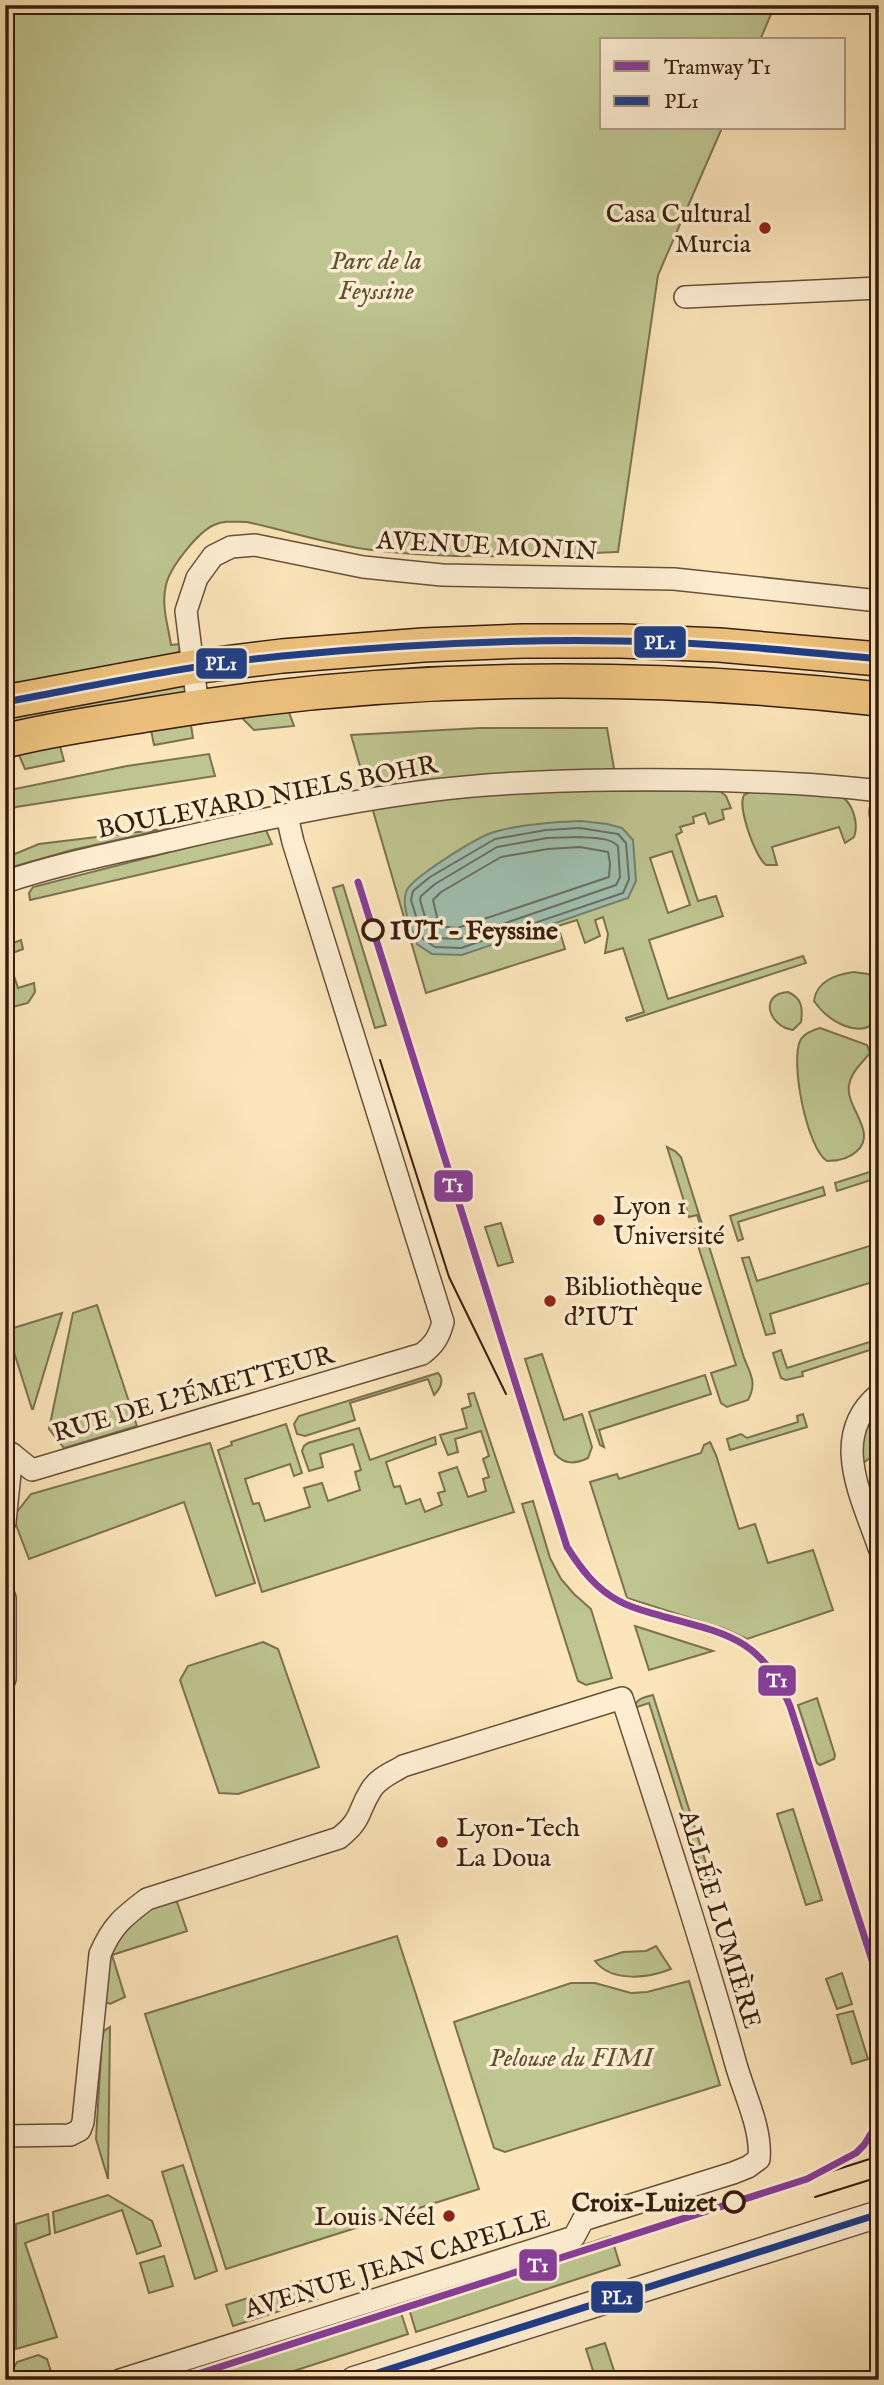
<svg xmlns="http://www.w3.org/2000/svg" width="884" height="2385" font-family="'IM FELL English',serif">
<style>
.green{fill:#bec590;stroke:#7b724f;stroke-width:2;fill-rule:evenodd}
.water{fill:#9fbfaf;stroke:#767f6f;stroke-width:2}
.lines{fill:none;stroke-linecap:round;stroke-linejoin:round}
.shore{stroke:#6c6e5e;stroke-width:2}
.minor-casing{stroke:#695039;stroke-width:24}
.tertiary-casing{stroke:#695039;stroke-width:29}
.primary-casing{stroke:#381e0e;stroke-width:36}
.minor{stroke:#fdeed2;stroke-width:21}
.tertiary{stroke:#fdeed2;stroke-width:26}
.primary{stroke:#eec27d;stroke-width:33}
.tram{stroke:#381e0e;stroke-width:2}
.bus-1-casing{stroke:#fdeed2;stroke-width:12}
.bus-1{stroke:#1e3e89;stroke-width:7}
.tram-1-casing{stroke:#fdeed2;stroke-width:12}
.tram-1{stroke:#873f98;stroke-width:7}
.poi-dot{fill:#8f2418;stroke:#fdeed2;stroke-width:2.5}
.stop-dot{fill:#fdeed2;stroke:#381e0e;stroke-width:3.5}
.labels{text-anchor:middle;stroke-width:7;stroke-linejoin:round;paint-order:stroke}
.poi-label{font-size:26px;fill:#381e0e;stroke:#fdeed2;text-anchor:start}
.park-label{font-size:26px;font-style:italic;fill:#605035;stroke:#fdeed2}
.street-label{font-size:26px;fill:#381e0e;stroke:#fdeed2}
.stop-label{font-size:26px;font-weight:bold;fill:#381e0e;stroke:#fdeed2;text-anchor:start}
.line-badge{stroke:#fdeed2;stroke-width:2.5}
.badge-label{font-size:19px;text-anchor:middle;font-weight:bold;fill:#fff}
</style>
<rect width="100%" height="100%" fill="#fce5ba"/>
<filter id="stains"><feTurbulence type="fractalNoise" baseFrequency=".00286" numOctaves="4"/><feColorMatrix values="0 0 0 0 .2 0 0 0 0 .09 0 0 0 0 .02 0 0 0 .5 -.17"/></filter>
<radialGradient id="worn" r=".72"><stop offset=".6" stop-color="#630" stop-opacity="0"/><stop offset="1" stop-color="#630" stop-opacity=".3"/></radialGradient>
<g class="green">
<path d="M5,5H775L760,40H602V128H722L658,275L618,552C535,556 454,560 372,550C330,545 288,531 247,522C236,522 225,520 214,525C198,532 170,567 166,585C161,605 168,625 171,645L181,644L179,652L174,658L5,691Z"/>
<path d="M187,685L185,696L5,731V712Z"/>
<path d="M287,707L294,726L254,730L241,717L191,725L193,738L154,745L151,730L60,746L64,761L25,769L19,755L5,758V753Z"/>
<path d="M480,728H607L615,774L528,791H720L726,796L731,808L722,810L724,819L709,824L705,813L693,817L694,823L680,827L682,832L676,835L698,901L716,896L723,916L649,940L668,999L803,956L806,963L627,1021L626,1018L644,1012L623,948L605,953L608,934L603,917L595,920L600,936L585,943L577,920L558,926L565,949L426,993L351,735ZM672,851L690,905L668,913L650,858Z"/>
<path d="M209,754L215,776L16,807L5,811V791L127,766Z"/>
<path d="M752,791L840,796C853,802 859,824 854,837L845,843L839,827L772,847L777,865H766C755,857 737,806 744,795Z"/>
<path d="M879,801V832H878C870,825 867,813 871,803Z"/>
<path d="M171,828L72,850L5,869V858L39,844Z"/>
<path d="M266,830L272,844L30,900L29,893L33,887L248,832Z"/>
<path d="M343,885L386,1025L375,1028L333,888Z"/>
<path d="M21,940L23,949L7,955L18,988L34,983L35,992L28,1003L5,1009V946Z"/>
<path d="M854,972L868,974L879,981V1019C860,1041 828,1021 814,1001C816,981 837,974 854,972Z"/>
<path d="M788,992C802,998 803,1008 801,1022L793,1030C769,1027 758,994 788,992Z"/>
<path d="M820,1028L867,1045L870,1053C862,1063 851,1072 849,1085C845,1107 878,1132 857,1151C849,1159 839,1161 827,1161C807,1149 789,1059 801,1039C805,1033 813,1030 820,1028Z"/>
<path d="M667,1147L675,1151L681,1157L744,1358C751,1374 757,1384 748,1400L727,1407L721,1403L711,1373L736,1365L693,1230L701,1227L697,1215L689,1217Z"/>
<path d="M879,1169V1191L874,1179L837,1191L835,1183Z"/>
<path d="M823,1187L825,1195L738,1222L743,1239L738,1241L730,1216Z"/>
<path d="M501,1223L513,1262L498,1266L485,1227Z"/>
<path d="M879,1243V1280L770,1314L775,1333L766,1335L742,1258L749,1257L757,1281Z"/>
<path d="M97,1305L137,1426L64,1448L49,1429L73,1313Z"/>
<path d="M62,1313L33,1409H32L7,1330Z"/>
<path d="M879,1339V1347L802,1372L803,1376L786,1380L781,1378L773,1353L781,1350L787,1368Z"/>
<path d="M542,1354L564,1420L582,1414L592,1447L588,1458C575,1464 565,1465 555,1454L525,1359Z"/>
<path d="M438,1373C445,1380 440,1389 434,1395L428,1379L350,1403L355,1420L305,1436L297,1434L294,1424L299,1416Z"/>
<path d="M705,1375L711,1394L599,1430L604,1447L600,1445L589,1412Z"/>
<path d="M474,1393L514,1512L262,1592L218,1450L232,1445L231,1442L286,1424L302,1473L294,1476L290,1464L245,1479L253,1504L259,1503L265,1521L310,1507L304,1488L322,1483L328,1501L360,1490L355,1472L361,1470L353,1444L320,1454L323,1467L309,1471L302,1451L304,1446L308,1443L359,1428L370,1460L435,1437L436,1444L386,1462L394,1487L400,1486L406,1504L420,1499L425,1512L442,1505L438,1493L445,1491L439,1473L457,1467L468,1497L486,1491L483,1479L489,1477L483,1459L489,1456L481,1431L455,1439L458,1452L448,1455L440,1435L467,1428L462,1409L471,1406L468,1394Z"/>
<path d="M879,1410V1435L870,1442L878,1452L863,1463C859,1442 865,1426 879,1410Z"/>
<path d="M803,1414L807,1427L730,1450L727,1439L741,1434L747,1438L798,1422L797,1416Z"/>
<path d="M710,1442L716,1455L739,1529L755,1524L768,1563L813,1550L833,1610L747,1639L725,1629L627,1598L590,1482L617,1474L619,1479L701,1453L704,1445Z"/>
<path d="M210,1443L255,1583L216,1596L184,1502L29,1559L13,1517L31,1494Z"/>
<path d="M533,1501L550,1558L561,1579L574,1594L591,1609L612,1678L586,1685L578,1681L522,1504Z"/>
<path d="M635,1626L713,1651L649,1670Z"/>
<path d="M263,1642L278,1649L319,1767L238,1794L219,1793L180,1680L188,1666Z"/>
<path d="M653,1695L711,1879L705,1881L649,1703L634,1708C636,1699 644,1697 653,1695Z"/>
<path d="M817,1698L835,1755L834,1759L820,1765L817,1763L798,1705Z"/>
<path d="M793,1809L822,1900L806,1905L777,1814Z"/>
<path d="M176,1899L187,1931L112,1955L125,1997L110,2004L105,2002L111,1948L141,1912Z"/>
<path d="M397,1936L479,2189L226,2269L145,2014Z"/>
<path d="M656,1946L671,1969C649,1978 612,1983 595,1961L623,1952L646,1951Z"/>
<path d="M842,1973L852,2004L837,2009L826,1979Z"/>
<path d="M689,1981L720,2085L505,2152L494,2148L454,2022L571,1983H595L631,1993L647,1992Z"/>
<path d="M853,2011L868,2059L852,2064L837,2015Z"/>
<path d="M110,2027L108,2179L96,2139L102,2038L104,2031Z"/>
<path d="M183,2165L217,2271L195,2279L162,2172Z"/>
<path d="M108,2195L152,2221L161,2246L137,2254L122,2210L55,2233L53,2212Z"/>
<path d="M48,2214L50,2234L25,2243L57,2337L16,2349V2224Z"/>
<path d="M611,2236L620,2265L416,2332L407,2302Z"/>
<path d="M164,2256L173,2286L149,2293L140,2263Z"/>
<path d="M311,2278L317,2299L233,2326L226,2305Z"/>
<path d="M398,2304L408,2334L266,2380H208L204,2366Z"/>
<path d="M605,2343L617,2380H596L586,2349Z"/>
<path d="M38,2355L47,2359L53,2378L12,2380L11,2373L17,2362Z"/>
<path d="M196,2369L199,2380H162Z"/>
</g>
<path class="water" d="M581,821L607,824L622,828L633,840L636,881L628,898L462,955L432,954L417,944C412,929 401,908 406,892C409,879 479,836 494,832C522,824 552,822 581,821Z"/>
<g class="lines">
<g class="shore">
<path d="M580,828L618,834L626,843L629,879L623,893L461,948L435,947L423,939L411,900L413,891L430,877L495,839L546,830Z"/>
<path d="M580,837C593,838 609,837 618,846L620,877L616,885L459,939L438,938L430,934L420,900L421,896L435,884L497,847L547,838Z"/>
<path d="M580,847L608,852L610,863L609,877L457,928L439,926L433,900L441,892L501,857L548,849Z"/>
</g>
<defs>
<g id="minor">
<path d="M685,297L879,288"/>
<path d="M198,707L186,611L197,578L213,556L231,547L255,545L363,567L442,575L674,579L879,601"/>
<path d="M5,882C64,862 125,851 185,837C267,818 351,800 435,790C519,780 604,779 688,780C752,781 816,783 879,791"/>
<path d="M879,1394C828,1436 862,1497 879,1548"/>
<path d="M5,1453L12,1454L32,1470L422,1354C434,1345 439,1337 443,1322L293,842L287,816"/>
<path d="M5,1522L12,1454"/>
<path d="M5,1598V1679"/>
<path d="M5,2136L70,2135L80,2130L83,2122L100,1954C112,1926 123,1917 147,1899L339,1838C363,1819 357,1812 371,1790C378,1778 392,1773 403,1766L622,1698C661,1818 701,1939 735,2061C743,2092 762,2127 759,2159L748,2167L733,2173L583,2220L574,2237L120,2380"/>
</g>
<path id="tertiary" d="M354,2380L879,2214"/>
<g id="primary">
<path d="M5,702L193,667L282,656L423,645L523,641H621L719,645L879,659"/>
<path d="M5,741C51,729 99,723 146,715C389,674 634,672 879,699"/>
</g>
</defs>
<use href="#minor" class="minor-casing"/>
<use href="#tertiary" class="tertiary-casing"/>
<use href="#primary" class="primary-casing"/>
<use href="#minor" class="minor"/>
<use href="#tertiary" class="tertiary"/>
<use href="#primary" class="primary"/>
<g class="tram">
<path d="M380,1060L449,1277L506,1394"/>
<path d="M807,2179L879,2156"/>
<path d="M815,2197L879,2177"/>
</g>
<defs>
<g id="bus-1">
<path d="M5,702C97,685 189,665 282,656C394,645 507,639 620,641C707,642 793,651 879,659"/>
<path d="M355,2380L879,2214"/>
</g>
</defs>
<use href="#bus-1" class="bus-1-casing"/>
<use href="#bus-1" class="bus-1"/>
<defs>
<g id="tram-1">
<path d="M358,882L567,1547C581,1569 596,1589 619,1601C633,1609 649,1612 665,1617C729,1634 763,1640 790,1706L879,1982"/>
<path d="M179,2380L807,2179L856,2153L864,2145L879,2121"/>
</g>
</defs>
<use href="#tram-1" class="tram-1-casing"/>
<use href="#tram-1" class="tram-1"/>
</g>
<g class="poi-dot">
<circle cx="765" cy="228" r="7"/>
<circle cx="599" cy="1220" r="7"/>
<circle cx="550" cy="1301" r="7"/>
<circle cx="442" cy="1842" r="7"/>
<circle cx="449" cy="2216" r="7"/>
</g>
<g class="stop-dot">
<circle cx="373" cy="930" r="10"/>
<circle cx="734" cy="2202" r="10"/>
</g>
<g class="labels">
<g class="poi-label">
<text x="751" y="222" text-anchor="end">Casa Cultural<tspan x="751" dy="30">Murcia</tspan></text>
<text x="613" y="1214">Lyon 1<tspan x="613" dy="30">Université</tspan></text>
<text x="564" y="1295">Bibliothèque<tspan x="564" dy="30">d'IUT</tspan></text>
<text x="456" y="1836">Lyon-Tech<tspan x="456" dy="30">La Doua</tspan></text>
<text x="435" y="2225" text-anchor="end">Louis Néel</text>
</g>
<g class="park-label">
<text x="376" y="269">Parc de la<tspan x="376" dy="30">Feyssine</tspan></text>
<text x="571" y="2066">Pelouse du FIMI</text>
</g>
<g class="street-label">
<text transform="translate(487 545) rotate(3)" y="9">AVENUE MONIN</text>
<text transform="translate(267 796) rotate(-11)" y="9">BOULEVARD NIELS BOHR</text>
<text transform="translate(193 1393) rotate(-16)" y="9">RUE DE L'ÉMETTEUR</text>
<text transform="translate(721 1919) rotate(73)" y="9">ALLÉE LUMIÈRE</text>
<text transform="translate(397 2263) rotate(-17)" y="9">AVENUE JEAN CAPELLE</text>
</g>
<g class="stop-label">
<text x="390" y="939">IUT - Feyssine</text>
<text x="717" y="2211" text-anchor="end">Croix-Luizet</text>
</g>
</g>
<g class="line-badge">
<rect x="633" y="625" width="54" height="34" rx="7" fill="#1e3e89"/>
<rect x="195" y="647" width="53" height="33" rx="7" fill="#1e3e89"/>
<rect x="433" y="1169" width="41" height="34" rx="7" fill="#873f98"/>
<rect x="757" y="1664" width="40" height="33" rx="7" fill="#873f98"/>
<rect x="518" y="2248" width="40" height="34" rx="7" fill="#873f98"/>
<rect x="590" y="2280" width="54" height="34" rx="7" fill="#1e3e89"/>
</g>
<g class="badge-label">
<text x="660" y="649">PL1</text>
<text x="221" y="670">PL1</text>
<text x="453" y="1192">T1</text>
<text x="777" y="1687">T1</text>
<text x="538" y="2272">T1</text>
<text x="617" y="2304">PL1</text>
</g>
<rect width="884" height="2385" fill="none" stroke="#fce5ba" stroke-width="28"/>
<rect x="7" y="7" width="870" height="2371" fill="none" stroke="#381e0e" stroke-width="3.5"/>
<rect x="14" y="14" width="856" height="2357" fill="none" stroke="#381e0e" stroke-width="2"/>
<rect x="600" y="38" width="245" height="91" fill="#fdeed2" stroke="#ae9b84" stroke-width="2"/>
<rect x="614" y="61" width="35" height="10" fill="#873f98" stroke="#ae9b84" stroke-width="2"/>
<text x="664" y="74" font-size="21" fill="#381e0e">Tramway T1</text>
<rect x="614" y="96" width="35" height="10" fill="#1e3e89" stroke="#ae9b84" stroke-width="2"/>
<text x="664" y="108" font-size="21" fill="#381e0e">PL1</text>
<rect width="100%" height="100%" filter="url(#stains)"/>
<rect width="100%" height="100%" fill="url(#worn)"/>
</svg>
